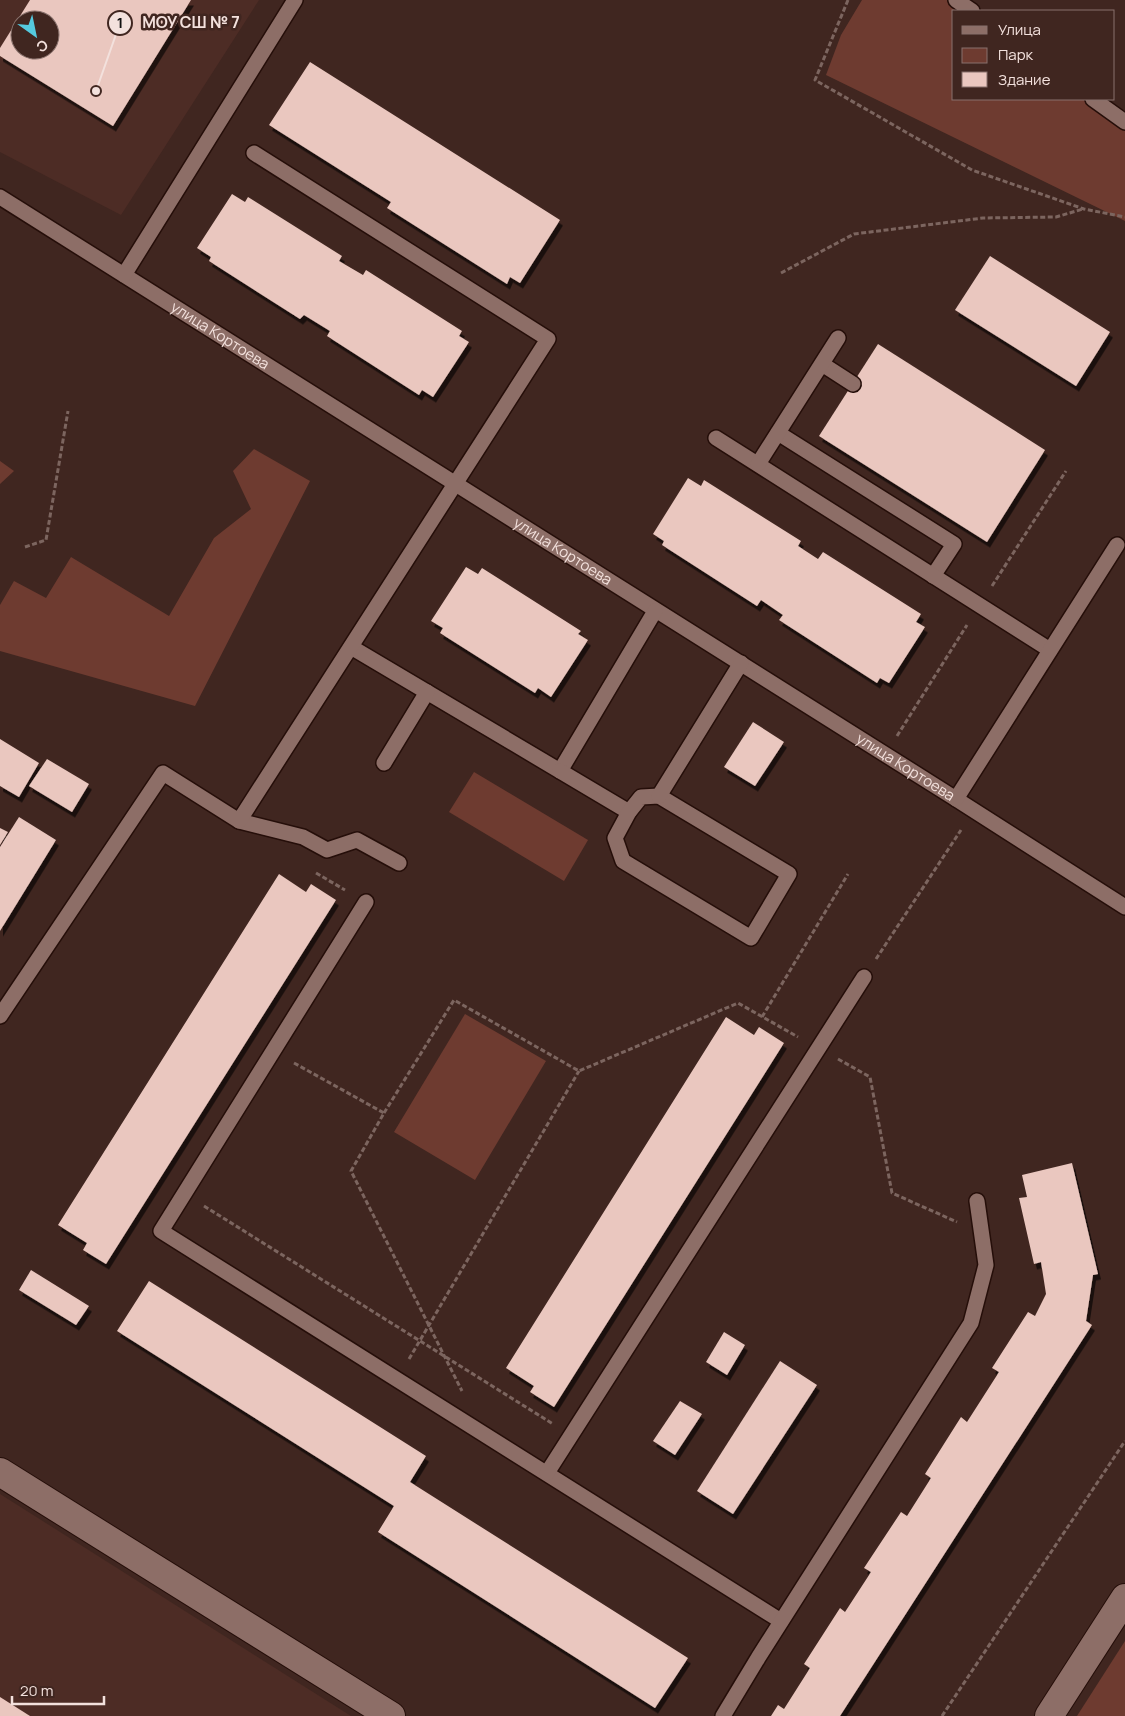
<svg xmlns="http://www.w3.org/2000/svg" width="1125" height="1716" font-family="Manrope,sans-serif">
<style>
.built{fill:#4d2c25;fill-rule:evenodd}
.green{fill:#6e3b30}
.building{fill:#eac7bf;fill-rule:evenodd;filter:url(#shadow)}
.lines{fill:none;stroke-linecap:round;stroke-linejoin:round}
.service-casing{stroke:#250e09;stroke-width:18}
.tertiary-casing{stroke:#250e09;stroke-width:30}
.secondary-casing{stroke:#250e09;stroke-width:30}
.path{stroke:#7c655f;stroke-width:3;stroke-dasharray:5 2.5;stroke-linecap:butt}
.service{stroke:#8d6e67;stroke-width:15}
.tertiary{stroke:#8d6e67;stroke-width:28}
.secondary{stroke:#8d6e67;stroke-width:28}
.labels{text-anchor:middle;stroke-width:5;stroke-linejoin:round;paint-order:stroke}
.street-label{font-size:15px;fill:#f3e1dd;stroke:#402620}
.leader{fill:none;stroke:#f3e1dd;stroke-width:2}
.callout-dot{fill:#f3e1dd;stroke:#402620;stroke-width:2}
.mark-label{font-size:15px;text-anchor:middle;font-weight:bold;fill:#111}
.callout-label{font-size:16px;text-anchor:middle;font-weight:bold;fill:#f3e1dd;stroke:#402620;stroke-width:5;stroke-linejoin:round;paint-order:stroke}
</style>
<defs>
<filter id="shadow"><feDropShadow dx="3" dy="5.5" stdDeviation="0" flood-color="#0009"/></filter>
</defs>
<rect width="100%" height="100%" fill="#402620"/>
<g class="built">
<path d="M0,0H259L121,215L0,152ZM20,20H50V50H20Z"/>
<path d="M0,1494L351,1716H0Z"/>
</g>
<g class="green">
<path d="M862,0H948L963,11H954V99H1085L1125,127V221L826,75L841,35Z"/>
<path d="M254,449L310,481L195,706L0,651V605L14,581L46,598L71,557L169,616L214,538L251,509L233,471Z"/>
<path d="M0,461L14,471L0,484Z"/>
<path d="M474,772L588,840L564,881L449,812Z"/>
<path d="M465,1014L546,1061L475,1180L394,1132Z"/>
<path d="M1125,1641V1716H1077Z"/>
</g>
<g class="building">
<path d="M30,0H191L113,126L0,56V48ZM20,20H50V50H20Z"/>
<path d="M310,62L560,220L520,283L510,277L507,284L387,208L391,202L269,125Z"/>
<path d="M232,194L245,202L248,197L342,256L339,261L363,275L366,270L462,331L459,336L469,342L433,397L422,390L419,395L327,336L330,331L304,315L300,319L209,261L211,257L197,248Z"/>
<path d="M990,256L1110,332L1076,386L955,310Z"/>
<path d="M878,344L1045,450L987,542L819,436Z"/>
<path d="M688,478L701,486L704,480L801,541L798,546L818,559L823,552L921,614L916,622L925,627L889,683L880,678L877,683L779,620L783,615L761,600L757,606L662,545L664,541L653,534Z"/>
<path d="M466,567L478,574L482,568L581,631L578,634L588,640L551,697L538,688L535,693L440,633L443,628L431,621Z"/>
<path d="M753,722L784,742L755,786L724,767Z"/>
<path d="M0,739L39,763L19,797L0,786Z"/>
<path d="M47,759L89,784L72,812L29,786Z"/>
<path d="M19,817L56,840L0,931V847Z"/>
<path d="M0,828L8,832L0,845Z"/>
<path d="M279,874L306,892L311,884L336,900L106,1264L83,1250L87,1243L58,1225Z"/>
<path d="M726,1017L754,1035L759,1027L784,1043L554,1407L530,1392L534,1386L506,1368Z"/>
<path d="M1072,1163L1098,1274L1093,1275L1086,1321L1092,1325L840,1716H771L778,1705L784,1709L810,1668L804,1664L840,1608L845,1612L871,1572L864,1568L901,1512L907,1516L931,1478L925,1474L961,1417L967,1422L999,1372L992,1368L1028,1312L1035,1316L1046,1294L1041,1262L1034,1264L1019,1198L1027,1197L1022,1175Z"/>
<path d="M31,1270L89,1306L76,1325L19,1290Z"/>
<path d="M149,1281L426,1456L410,1482L688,1658L655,1708L378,1532L394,1506L117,1331Z"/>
<path d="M724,1332L745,1345L727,1375L706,1362Z"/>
<path d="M780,1361L817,1385L733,1514L697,1491Z"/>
<path d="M680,1401L702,1414L675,1455L653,1441Z"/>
<path d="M0,1697L30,1716H0Z"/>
</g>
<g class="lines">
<defs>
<g id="service">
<path d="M956,0L972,11"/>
<path d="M1093,99L1125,122"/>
<path id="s1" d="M0,197L956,799L1125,907"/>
<path d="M124,275L295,0"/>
<path d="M822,364L853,384"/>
<path d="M778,433L954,544L933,576"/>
<path d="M716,438L1050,650"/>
<path d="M758,464L838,338"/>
<path d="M351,647L560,771L655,611"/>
<path d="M384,763L427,692"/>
<path d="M560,771L629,812"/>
<path d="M659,796L789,874L751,938L623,861L615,838L629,812L641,797Z"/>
<path d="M659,796L741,663"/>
<path d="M956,799L1117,545"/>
<path d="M239,821L303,837L327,850L357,840L399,863"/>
<path d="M366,902L161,1231L781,1621"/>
<path d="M0,1016L163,773L239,821L548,339L254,153"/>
<path d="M547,1473L864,977"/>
<path d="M723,1716L758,1658L971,1323L986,1265L977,1201"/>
</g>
<path id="tertiary" d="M0,1472L391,1716"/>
<path id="secondary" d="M1049,1716L1125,1598"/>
</defs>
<use href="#service" class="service-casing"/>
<use href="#tertiary" class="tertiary-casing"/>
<use href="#secondary" class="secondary-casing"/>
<g class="path">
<path d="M848,0L815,80L972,170L1084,209L1125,217"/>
<path d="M781,273L854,234L983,218L1056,217L1083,209"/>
<path d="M25,547L46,540L68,411"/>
<path d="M992,586L1066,471"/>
<path d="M897,736L967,625"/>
<path d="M316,873L345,890"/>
<path d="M876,959L961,830"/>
<path d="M762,1017L848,874"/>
<path d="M838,1059L870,1077L892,1193L957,1222"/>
<path d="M294,1063L384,1113L351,1171L462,1391"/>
<path d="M384,1113L454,1000L579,1071L738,1003L798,1037"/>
<path d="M204,1206L553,1424"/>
<path d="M409,1359L579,1071"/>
<path d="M942,1716L1125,1441"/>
</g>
<use href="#service" class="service"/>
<use href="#tertiary" class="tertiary"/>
<use href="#secondary" class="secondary"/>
</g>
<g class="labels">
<g class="street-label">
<text dy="5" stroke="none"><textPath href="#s1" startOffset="260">улица Кортоева</textPath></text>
<text dy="5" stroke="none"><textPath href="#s1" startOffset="665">улица Кортоева</textPath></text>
<text dy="5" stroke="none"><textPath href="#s1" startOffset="1070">улица Кортоева</textPath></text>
</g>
</g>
<path class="leader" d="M96 91L120 23"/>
<g class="callout-dot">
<circle cx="96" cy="91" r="5"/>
<circle cx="120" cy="23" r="12"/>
</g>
<g class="mark-label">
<text x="120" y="28">1</text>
</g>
<g class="callout-label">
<text x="191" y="28">МОУ СШ № 7</text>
</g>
<rect x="952" y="10" width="162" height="90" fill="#402620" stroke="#88716c"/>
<rect x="962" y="26" width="25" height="8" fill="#8d6e67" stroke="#88716c"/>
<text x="998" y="35" font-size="15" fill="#f3e1dd">Улица</text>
<rect x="962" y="48" width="25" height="15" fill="#6e3b30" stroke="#88716c"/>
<text x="998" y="60" font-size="15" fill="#f3e1dd">Парк</text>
<rect x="962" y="72" width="25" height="15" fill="#eac7bf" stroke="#88716c"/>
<text x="998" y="85" font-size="15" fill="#f3e1dd">Здание</text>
<g transform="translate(35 35) rotate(147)"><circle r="24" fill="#402620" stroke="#88716c"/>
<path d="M0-4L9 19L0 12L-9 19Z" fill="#55cadf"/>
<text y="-8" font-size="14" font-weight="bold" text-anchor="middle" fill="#f3e1dd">С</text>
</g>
<path d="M12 1696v8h92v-8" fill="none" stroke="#f3e1dd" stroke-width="2.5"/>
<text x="20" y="1696" font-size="15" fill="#f3e1dd" stroke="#402620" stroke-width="4" paint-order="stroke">20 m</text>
</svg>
